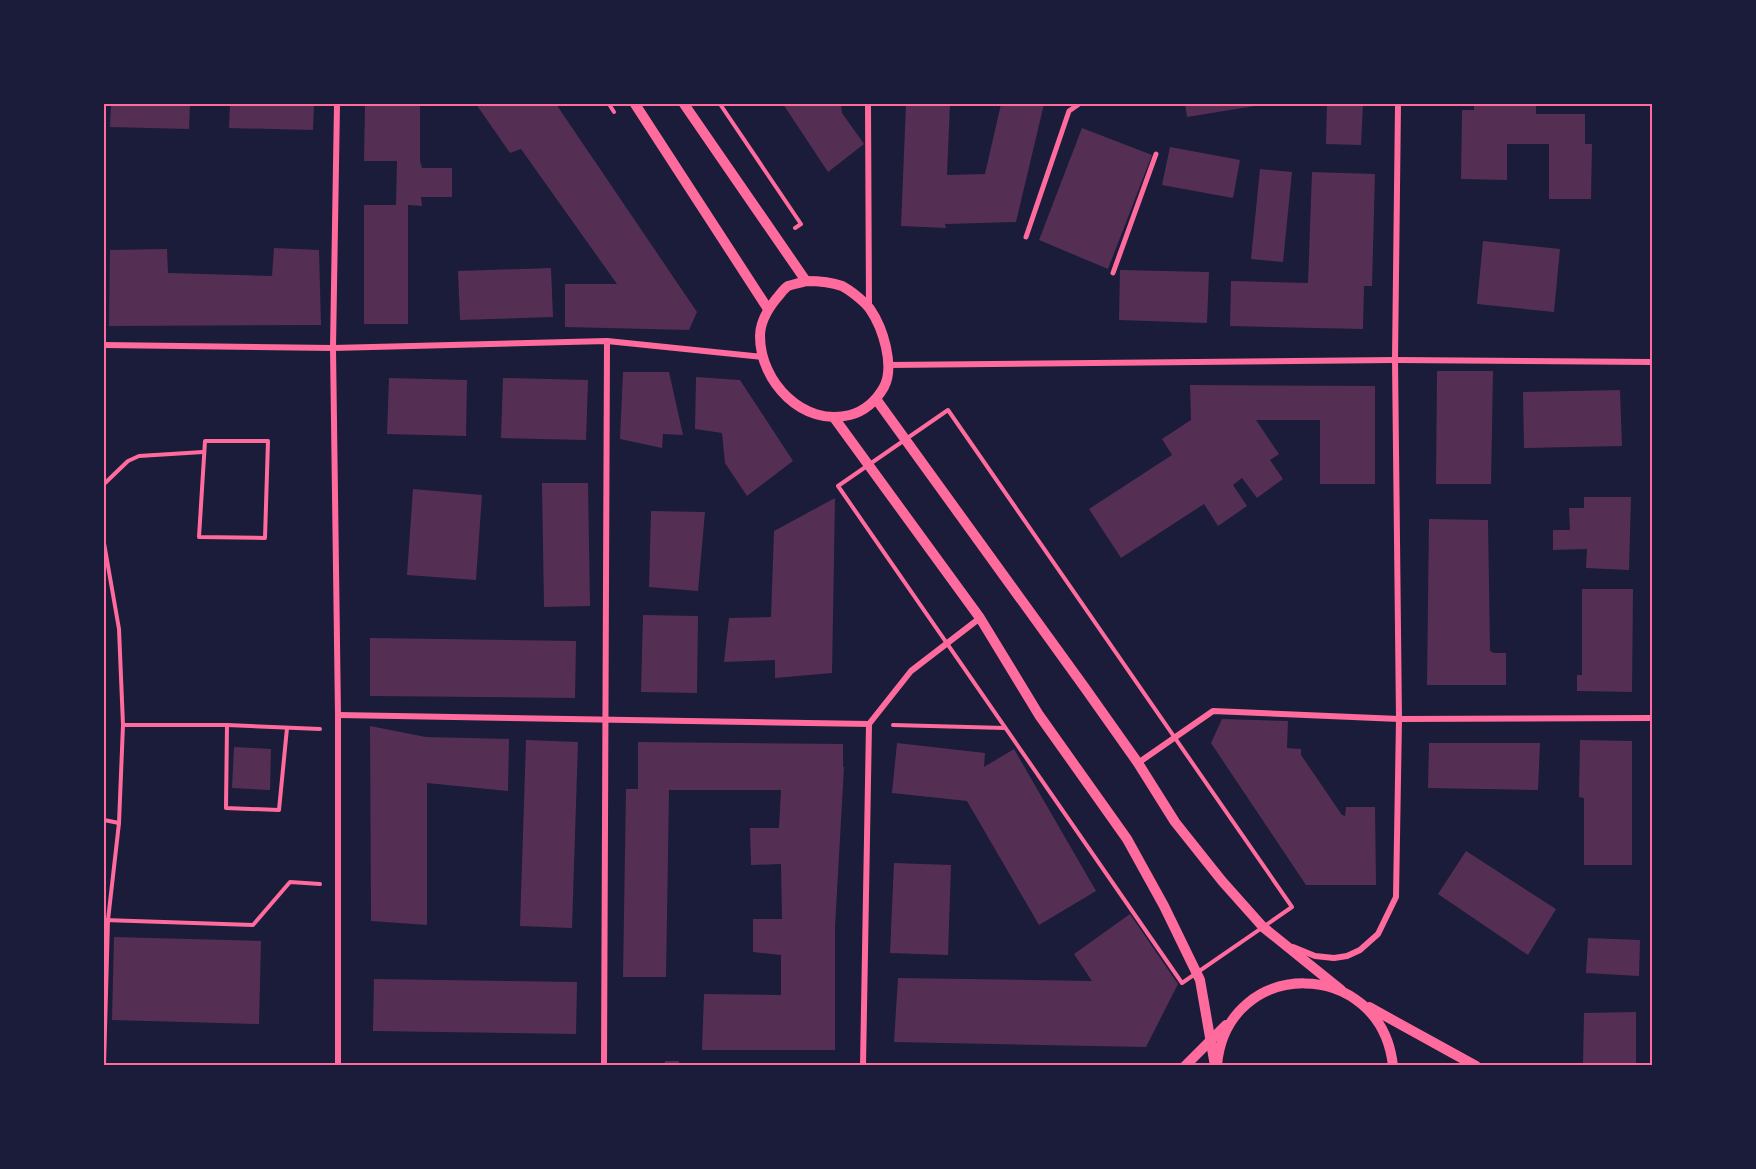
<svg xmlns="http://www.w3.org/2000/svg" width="1756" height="1169" font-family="Figtree,sans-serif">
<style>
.building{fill:#542f53}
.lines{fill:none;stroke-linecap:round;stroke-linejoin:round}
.path{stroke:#ff6b9d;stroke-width:4}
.pedestrian{stroke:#ff6b9d;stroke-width:5}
.minor{stroke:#ff6b9d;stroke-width:6}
.tertiary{stroke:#ff6b9d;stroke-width:10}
.neatline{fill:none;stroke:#ff6b9d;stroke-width:2}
</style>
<rect width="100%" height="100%" fill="#1b1b3a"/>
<g class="building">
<path d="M111,104H190L189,129L110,127Z"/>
<path d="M230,104H314L313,130L229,128Z"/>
<path d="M365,104H420V161L422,168H452V197H421L422,206L408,205V324H364V205H396L397,161H364Z"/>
<path d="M476,104H556L697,312L689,330L565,327V284H617L521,149L510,153Z"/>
<path d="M783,104H841L842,113L864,144L828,172Z"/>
<path d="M906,104H950L947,175L985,174L1001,104H1044L1016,222L945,224L946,228L901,226Z"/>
<path d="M1185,104H1261V105L1187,117Z"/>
<path d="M1327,104H1363L1361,145L1326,144Z"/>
<path d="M1474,104H1536V114H1585V144H1592L1591,199H1549V144H1507V180L1461,179L1462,110H1474Z"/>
<path d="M1082,128L1152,155L1108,269L1039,240Z"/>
<path d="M1170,147L1240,160L1233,198L1162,185Z"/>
<path d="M1260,169L1292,172L1283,262L1251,259Z"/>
<path d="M1312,172L1375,174L1372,286H1364L1363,329L1230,326L1231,281L1308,283Z"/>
<path d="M1483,241L1560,249L1554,312L1477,304Z"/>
<path d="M274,248L319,250L321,325L109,326L110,250L167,249L168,273L272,276Z"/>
<path d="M551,268L553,317L460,320L458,271Z"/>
<path d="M1120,270L1209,272L1207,323L1119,320Z"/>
<path d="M1437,371H1493L1491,484H1436Z"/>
<path d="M623,372H669L683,435L663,434L662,448L620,439Z"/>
<path d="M696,377L740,380L793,461L747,496L725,463L722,433L695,429Z"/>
<path d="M389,378L467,380L466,436L387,434Z"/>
<path d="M503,378L588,380L586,440L501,438Z"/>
<path d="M1190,385L1375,386V484H1320V420H1256L1279,454L1270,460L1283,479L1257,498L1242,478L1233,485L1247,506L1218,526L1204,504L1121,558L1089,509L1172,455L1162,439L1191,420Z"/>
<path d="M1620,390L1622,446L1524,448L1523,392Z"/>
<path d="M542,483H588L590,606L544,607Z"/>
<path d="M413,489L482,495L476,580L407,575Z"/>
<path d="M1584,497H1631L1629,570L1586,568L1587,549L1553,550V530H1570L1569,508H1584Z"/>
<path d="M835,498L832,673L775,678V660L724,662L729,618L771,617L774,531Z"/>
<path d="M651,511L705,512L698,591L649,587Z"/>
<path d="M1429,519L1488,520L1490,651L1494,653H1506V685H1427Z"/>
<path d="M1582,589H1633L1632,692L1577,691V675H1582Z"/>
<path d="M643,615L698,616L697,693L641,692Z"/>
<path d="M370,638L576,641L575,698L370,696Z"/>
<path d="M1222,719L1288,721L1287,748L1301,749V755L1342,815L1345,816L1346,807H1375L1376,885H1306L1211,743Z"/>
<path d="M370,726L426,737L509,739L508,791L427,783V925L371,921Z"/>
<path d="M526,740L578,742L572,928L520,926Z"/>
<path d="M1580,740L1632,741V865H1584V798L1579,797Z"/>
<path d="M638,742L843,744V767H844L835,927V1050H702L704,994L781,995V955L753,952V919H782L781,864L751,865L750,828H779L781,790H669L666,977H623L626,789H638Z"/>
<path d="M897,743L985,753L984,767L1014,749L1096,891L1039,925L967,801L892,793Z"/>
<path d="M1429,743H1540L1538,790L1428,788Z"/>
<path d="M234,747L271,749L270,790L232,788Z"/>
<path d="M1466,851L1556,909L1528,955L1438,894Z"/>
<path d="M894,863L951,865L948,955L890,953Z"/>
<path d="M1130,914L1178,984L1146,1047L894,1042L898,978L1092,981L1074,954Z"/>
<path d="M114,937L261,941L259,1024L112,1020Z"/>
<path d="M1588,938L1640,940L1639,976L1586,973Z"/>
<path d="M374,979L577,982L576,1034L373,1031Z"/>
<path d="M1636,1012V1066H1583L1584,1013Z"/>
<path d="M665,1061H679L678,1066H664Z"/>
</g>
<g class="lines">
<g class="path">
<path d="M609,104L614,112"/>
<path d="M720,104L801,224L795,228"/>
<path d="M948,410L1292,907L1182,983L838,486Z"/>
<path d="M205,441H268L265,538L199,537Z"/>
<path d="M104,484L128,461L139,456L203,452"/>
<path d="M104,543L119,629L123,725L119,823L108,920L104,1066"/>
<path d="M123,725H227L320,729"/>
<path d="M227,725L226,808L279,810L287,728"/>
<path d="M893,725L1005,728"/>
<path d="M104,820L119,823"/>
<path d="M104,920L253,925L290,882L320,884"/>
</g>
<g class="pedestrian">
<path d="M1026,237L1069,111L1079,104"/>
<path d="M1113,273L1156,154"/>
</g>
<g class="minor">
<path d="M337,104L333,348L338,715V1066"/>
<path d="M868,104L869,307"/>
<path d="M104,345L333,348L607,341L763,357"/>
<path d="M889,365L1395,360L1652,362"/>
<path d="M338,715L869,724"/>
<path d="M1138,763L1213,711L1399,719L1652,718"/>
<path d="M1293,947L1315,956L1334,958L1347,956L1360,950L1378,934L1396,897L1399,719L1395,360L1398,104"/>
<path d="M604,1066L607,341"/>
<path d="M863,1066L869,724L911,671L980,618"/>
</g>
<g class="tertiary">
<path d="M635,104L768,309"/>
<path d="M684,104L806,281"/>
<path d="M806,281C817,281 831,282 842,286C850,290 865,302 870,309C883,328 895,366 884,387C876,401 865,411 850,415C803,427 760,382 760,336C760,323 768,309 776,299C780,295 783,289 788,286C794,284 800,283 806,281Z"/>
<path d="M876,399L1085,688L1138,763L1175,822L1222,881L1263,927L1341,990"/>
<path d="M835,419L980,618L1039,715L1127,839L1164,906L1200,980L1215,1066"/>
<path d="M1369,1007L1476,1066"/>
<path d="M1217,1065C1227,956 1381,956 1393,1066"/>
<path d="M1185,1066L1226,1025"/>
</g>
</g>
<rect width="1756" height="1169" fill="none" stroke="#1b1b3a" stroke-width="210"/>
<rect x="105" y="105" width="1546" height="959" class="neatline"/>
</svg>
